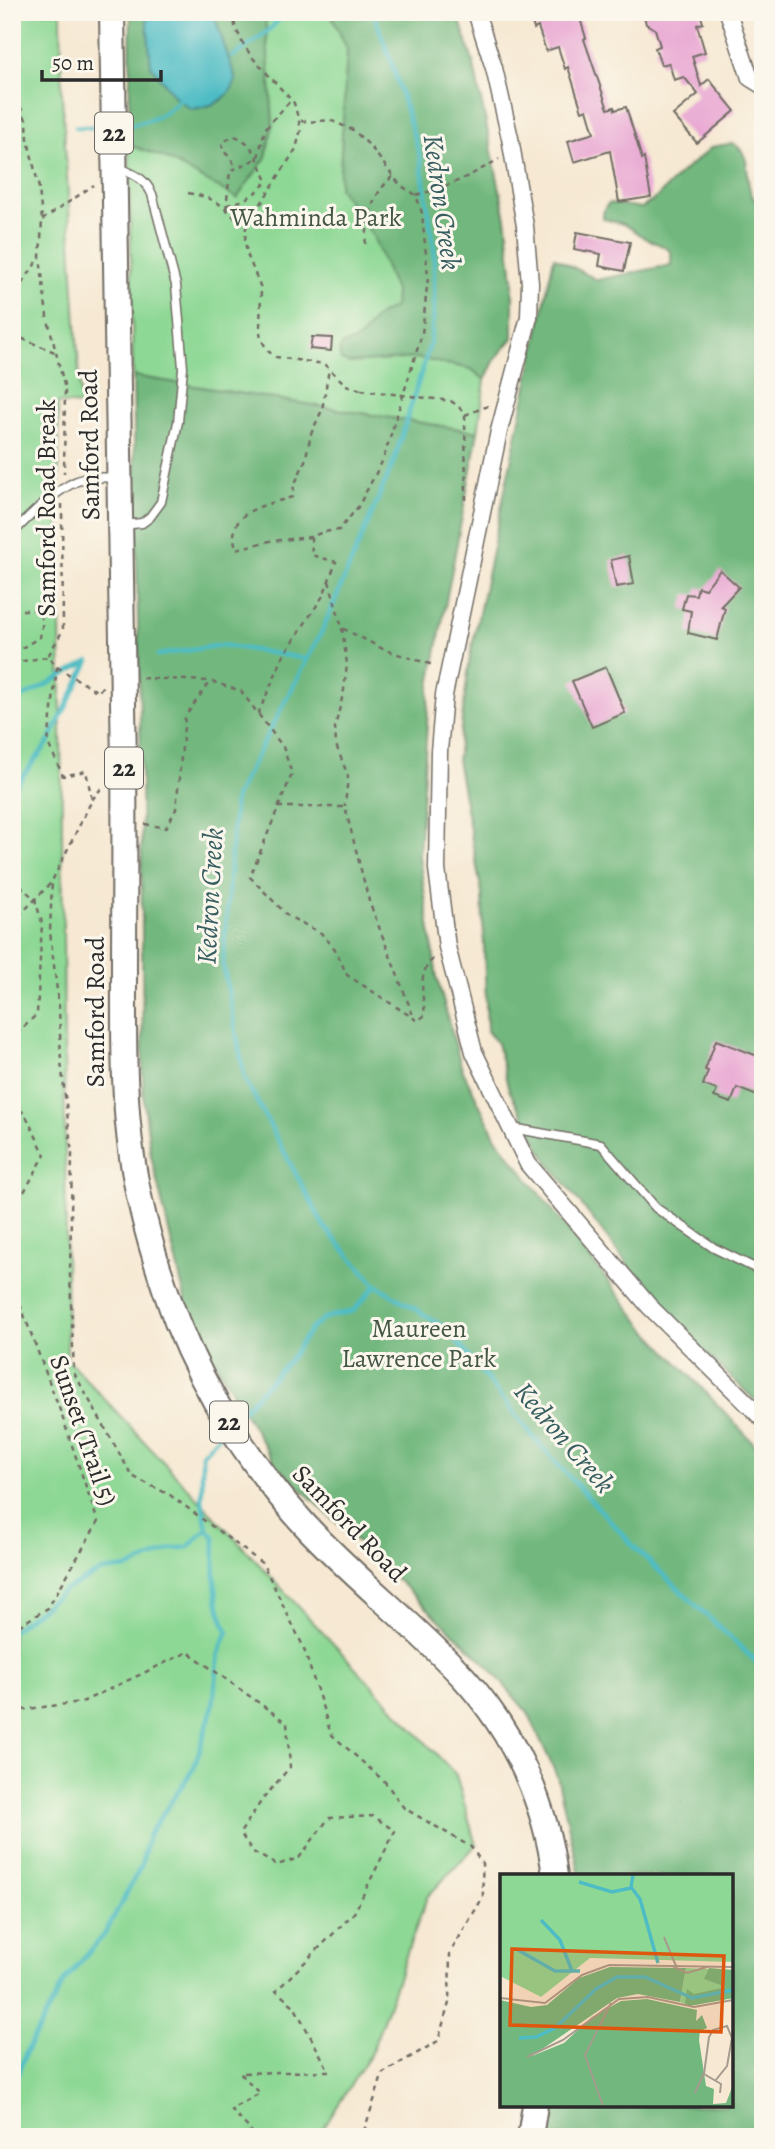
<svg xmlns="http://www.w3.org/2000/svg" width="775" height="2149" font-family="Alegreya,serif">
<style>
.green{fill:#8ed895;stroke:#5c8260;stroke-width:2}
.forest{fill:#72b87e;stroke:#4e7254;stroke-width:2}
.water{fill:#4ebcc4;stroke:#3c7478;stroke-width:2}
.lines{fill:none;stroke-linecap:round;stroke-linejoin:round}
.stream{stroke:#4ebcc4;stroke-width:4.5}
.building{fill:#e8a4d2}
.lane-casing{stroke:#726d65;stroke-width:11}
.street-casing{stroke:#726d65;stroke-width:19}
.primary-casing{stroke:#726d65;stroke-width:28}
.path{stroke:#726d65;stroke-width:2.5;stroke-dasharray:5 5;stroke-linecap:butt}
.lane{stroke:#fff;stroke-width:8}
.street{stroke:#fff;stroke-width:16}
.primary{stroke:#fff;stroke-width:24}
.path-bridge{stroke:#726d65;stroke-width:2.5;stroke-dasharray:5 5;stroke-linecap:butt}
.labels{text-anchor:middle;stroke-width:6;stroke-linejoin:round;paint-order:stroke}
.shield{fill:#fbf7ec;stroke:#696865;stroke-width:2}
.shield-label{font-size:24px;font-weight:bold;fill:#2b2b2b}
.park-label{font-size:26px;fill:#445646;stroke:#fbf7ec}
.street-label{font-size:26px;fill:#2b2b2b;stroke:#fbf7ec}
.water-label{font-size:28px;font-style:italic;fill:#375e61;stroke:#fbf7ec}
.inset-river{fill:none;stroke:#4ebcc4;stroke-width:3.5}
.inset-road{fill:none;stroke:#a59c8f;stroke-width:2}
.view{fill:#df570e;fill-opacity:0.15;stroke:#df570e;stroke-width:3.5}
.inset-edge{fill:none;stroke:#2b2b2b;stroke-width:3.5}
</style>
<rect width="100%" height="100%" fill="#fbf7ec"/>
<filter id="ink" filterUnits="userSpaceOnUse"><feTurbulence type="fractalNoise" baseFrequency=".0143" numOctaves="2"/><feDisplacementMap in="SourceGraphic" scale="14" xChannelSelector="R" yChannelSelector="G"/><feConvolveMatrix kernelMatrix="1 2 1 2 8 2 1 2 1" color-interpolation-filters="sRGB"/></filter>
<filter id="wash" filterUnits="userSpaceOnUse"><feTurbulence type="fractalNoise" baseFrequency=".00686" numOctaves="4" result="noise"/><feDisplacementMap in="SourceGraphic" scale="28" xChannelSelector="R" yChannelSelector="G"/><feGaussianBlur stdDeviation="1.57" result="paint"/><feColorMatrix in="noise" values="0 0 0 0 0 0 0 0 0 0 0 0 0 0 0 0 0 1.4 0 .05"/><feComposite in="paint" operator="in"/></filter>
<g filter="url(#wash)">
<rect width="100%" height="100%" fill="#f6e8d2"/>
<g class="green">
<path d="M12,12H61L62,95L81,405L58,403L67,1359L456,1775L476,1845L427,1897L372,2051L318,2137H12Z"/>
<path d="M131,12H457L473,62L506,219L513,281V338L495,359L485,380L478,432L133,376L129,145Z"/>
</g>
<g class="forest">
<path d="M131,12H265L273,123L266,157L237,198L163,157L129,145Z"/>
<path d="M330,12H457L473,62L506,219L513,281V338L495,359L485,380L471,369L417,358L349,363L341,360L339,351L343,344C367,341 363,329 378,316C383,313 389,310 394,307L395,291L373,236L339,188L347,49Z"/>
<path d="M733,143C755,156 742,181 754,199C755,200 762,207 763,207V1408L669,1318L546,1159L509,1090L497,1043L487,1031L482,894L457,760L470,656L554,257L597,280L671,265V252C662,243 655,244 645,238C636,233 630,226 620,223C613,221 610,222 603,218C603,211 604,208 609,203L642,208L657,197L680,174L712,147Z"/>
<path d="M133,376L478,432L429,691L419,856L437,978L462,1069L496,1138L644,1327L763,1453V2137H546L552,2105H731V1876H580L557,1776L528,1713L486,1664L275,1464L190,1320L151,1156L143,1094L141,770Z"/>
</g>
<path class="water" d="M146,12H215L217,24L236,80C228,102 211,107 191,109L176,98L151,66Z"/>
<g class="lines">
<g class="stream">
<path d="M373,12L392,64L420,156L434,249V311L430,344L394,461L322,631L235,797L223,964L245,1079L325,1228L376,1285L446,1328L540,1445L639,1552L763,1668"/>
<path d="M232,57C247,47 276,28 284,12"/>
<path d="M132,125C151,120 166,115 179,100"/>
<path d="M76,127H104"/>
<path d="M158,655L222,645L307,659"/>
<path d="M12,701C39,692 62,674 88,662"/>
<path d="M12,790L48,743L89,661"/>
<path d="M242,1411L290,1359L310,1330L324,1318L353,1311L376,1285"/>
<path d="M12,1631L65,1590L102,1571L128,1568L172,1549L188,1547L207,1529"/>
<path d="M12,2089L26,2052L65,1980L104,1935L141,1866L149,1834L194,1768L213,1706L219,1653L228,1631C213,1604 214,1569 215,1538L207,1529L202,1500V1454L222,1432"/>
</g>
</g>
<g id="blocks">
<g class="building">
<path d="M529,12H578L586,38L584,39L608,109L614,107L615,110L626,107L642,159L644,158L651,197L619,202L610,151L574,162L568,141L594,133L587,109L582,111L568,67L565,69L558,47L546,51L538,27L534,29Z"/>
<path d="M643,12H700L703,23L697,25L705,52L692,56L701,86L709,79L735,111L697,143L673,115L698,94L684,77L674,80L669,63L661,65L655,48L660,46L655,29L646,24Z"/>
<path d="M577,232L630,242L624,271L599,266L601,254L574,249Z"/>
<path d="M312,337L332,338L331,351L310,349Z"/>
<path d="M629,556L634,584L616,587L611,560Z"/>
<path d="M720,570L739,587L721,606L725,608L717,640L688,633L691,611L682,609L686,594L696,595L698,587L705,589Z"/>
<path d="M606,667L625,713L592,727L572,681Z"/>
<path d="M716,1040L763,1058V1089L760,1097L737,1088L731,1103L714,1097L717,1090L703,1085L708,1071L705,1070Z"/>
</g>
</g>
</g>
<g filter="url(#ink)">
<use href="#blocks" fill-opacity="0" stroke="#726d65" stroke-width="2"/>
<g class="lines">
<defs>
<g id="lane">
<path d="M117,167C134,175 144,177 152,194L176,285L183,368L178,422L161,502L150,517L142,523L123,525"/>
<path d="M12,534C28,517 64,481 88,478C97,477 107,478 116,477"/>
<path d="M512,1128L601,1144L656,1208L714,1248L763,1272"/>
</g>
<g id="street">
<path d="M476,12L494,68L510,138L525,226L530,283L529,317L499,431L444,695L439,751L437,869L447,947L474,1052L528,1164L649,1306L763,1419"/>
<path d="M728,12L750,78L763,86"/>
</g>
<g id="primary">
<path d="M112,12C116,263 120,515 124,766C125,836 124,906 124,977C124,1037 123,1097 132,1157C140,1213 157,1269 177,1322C206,1395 252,1467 305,1525C355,1579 414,1624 464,1678C514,1733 546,1803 555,1876"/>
<path d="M530,2137L535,2105"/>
</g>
</defs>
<use href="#lane" class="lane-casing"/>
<use href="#street" class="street-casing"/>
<use href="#primary" class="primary-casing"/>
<g class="path">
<path d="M234,12L235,26L242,42L252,57L294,103L301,129L296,149L246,227L245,241L247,254L261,288L260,332L261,339L268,351L276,357L324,364L346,385L361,390"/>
<path d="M12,88L27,122L28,140L39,188L42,220L40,257L47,316L65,389L64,473"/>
<path d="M188,193C205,196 217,200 229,212C235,218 238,223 246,227"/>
<path d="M416,195C447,188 472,175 499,159"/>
<path d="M227,205C245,201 255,195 267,181C260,165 253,139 233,136L222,143L223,151L230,157L236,168"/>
<path d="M226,209L230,171L258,158L265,129L290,101"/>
<path d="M42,220L94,185"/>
<path d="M365,244C370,214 369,198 393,176"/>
<path d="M12,300L39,258"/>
<path d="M12,340L23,339L57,353"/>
<path d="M451,401L459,407L465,415L466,504"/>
<path d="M465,415L488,406"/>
<path d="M62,504L63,630L48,656L57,667L48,743L63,776L86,771L92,800L52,881L50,932L59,1007L61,1062L72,1154L70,1276L74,1373L132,1476L170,1495L263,1564L303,1646L331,1734L385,1782L404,1808L471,1847L482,1863L483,1897L450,1953L449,2003L438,2041L383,2073L362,2137"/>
<path d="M311,537L270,541L236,549C225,510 264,506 292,497L294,486L305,461L311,434L322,410L329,369"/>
<path d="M329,581L342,628L385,650L433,665"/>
<path d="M12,610H36L43,621L40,637L12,654"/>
<path d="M342,628L347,664L344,690L335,727L336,745L348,776L345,806"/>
<path d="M12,663L47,657"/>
<path d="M57,667L98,692L103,686"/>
<path d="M142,678L210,681L241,691L283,747L292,774L250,877L288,916L321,933L335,949L347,975L418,1021L425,1015C423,996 417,973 433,959"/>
<path d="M258,714L284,655L323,596L336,562L312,555L311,537L323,532L339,530L358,507L383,460L422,334L428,277L422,213L416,195L400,185L370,146L353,130L330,120L308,122L300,120"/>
<path d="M92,800L103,786"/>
<path d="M278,807H345L369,901L414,1018"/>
<path d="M145,824L166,828L176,809L185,717L210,681"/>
<path d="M12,879L35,899L42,923L37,1014L12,1039"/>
<path d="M12,923L51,883"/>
<path d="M12,1103L25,1114L45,1155L12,1213"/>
<path d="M12,1255L18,1299L61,1413L98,1522L48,1608L12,1630"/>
<path d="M12,1711L82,1702L188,1652L287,1723L290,1767L262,1800L240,1833L253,1852L277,1865L299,1858L329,1818L373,1816L395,1831L354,1913L276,1991L294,2006L329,2071L240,2073L260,2093L231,2109L252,2132L234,2137"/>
</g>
<use href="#lane" class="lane"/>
<use href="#street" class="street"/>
<use href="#primary" class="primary"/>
<path class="path-bridge" d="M361,390L451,401"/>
</g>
</g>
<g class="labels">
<g class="shield">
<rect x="95" y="112.5" width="38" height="41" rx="5"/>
<rect x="105" y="747.5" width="38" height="41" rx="5"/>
<rect x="210" y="1401.5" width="38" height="41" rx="5"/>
</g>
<g class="shield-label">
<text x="114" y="141">22</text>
<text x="124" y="776">22</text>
<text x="229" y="1430">22</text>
</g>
<g class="park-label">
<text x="316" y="226">Wahminda Park</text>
<text x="419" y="1337">Maureen<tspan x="419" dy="30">Lawrence Park</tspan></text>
</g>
<g class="street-label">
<text transform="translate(89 445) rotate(-91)" y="9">Samford Road</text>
<text transform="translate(46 508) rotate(-90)" y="9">Samford Road Break</text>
<text transform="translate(95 1012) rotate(-90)" y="9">Samford Road</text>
<text transform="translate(84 1430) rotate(71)" y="9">Sunset (Trail 5)</text>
<text transform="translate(350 1523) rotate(46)" y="9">Samford Road</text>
</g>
<g class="water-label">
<text transform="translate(443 202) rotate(82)" y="10">Kedron Creek</text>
<text transform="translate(209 896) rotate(-87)" y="10">Kedron Creek</text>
<text transform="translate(565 1437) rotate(49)" y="10">Kedron Creek</text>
</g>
</g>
<g transform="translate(500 1874)">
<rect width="233" height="233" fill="#f6e8d2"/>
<path d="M0,1H233V88L90,84L41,123L0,102ZM186,94L233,96V124L189,132L180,128Z" fill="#8ed895"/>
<path d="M110,93L186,94L180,128L138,120L117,124L32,182L64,169L92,143L121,127L147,125L197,136L196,147L202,141L207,154L200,157L199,166L206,212L214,215L213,230L226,229L233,211V232H0V126L31,133L47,131L79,104ZM209,94L233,96V124L189,132L185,129L187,115L194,120L226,113L204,105Z" fill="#72b87e"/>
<path class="inset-river" d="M133,1L131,13L140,25L158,89M79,8L112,18L131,14M41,46L60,66L72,97M18,76L55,97H80M19,164L36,163L55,154L96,115L117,103H145L192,124L233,116"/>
<path class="inset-road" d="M164,63L176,92M172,92L187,99L207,93M0,124L45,129L82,101L109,91L233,93M27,183L63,166L119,125L148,123L194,133L233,126M215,207L227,192L232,164M195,219L204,199M220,219L221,210L204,200L209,163L213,156L227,152L232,164M103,232L85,181L111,129"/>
<path class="view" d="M12,75L224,82L221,158L10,151Z"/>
<rect width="233" height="233" class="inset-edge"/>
</g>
<rect width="775" height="2149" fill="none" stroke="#fbf7ec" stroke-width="42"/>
<path d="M42 70v10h119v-10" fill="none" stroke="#2b2b2b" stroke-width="3.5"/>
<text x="52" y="70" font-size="21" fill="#2b2b2b" stroke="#fbf7ec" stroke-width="5" paint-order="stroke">50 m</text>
</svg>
